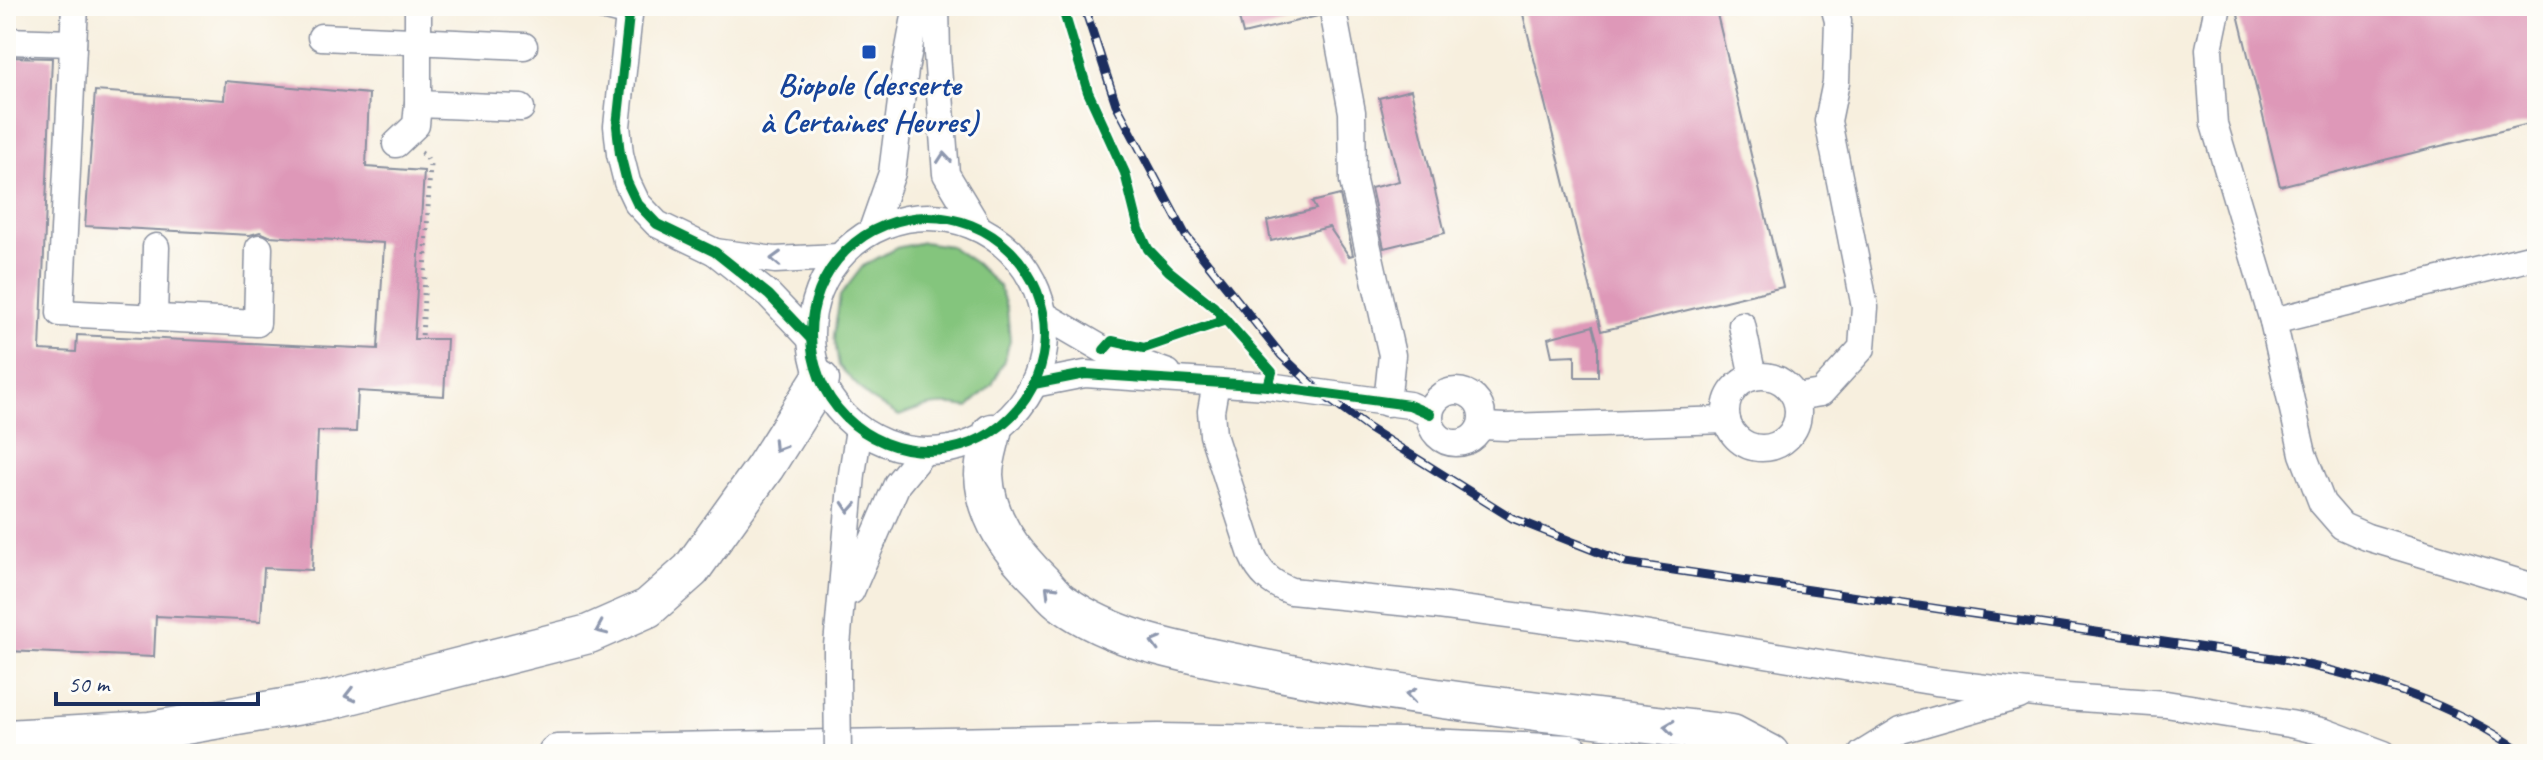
<svg xmlns="http://www.w3.org/2000/svg" width="2543" height="760" font-family="Caveat,sans-serif">
<style>
.green{fill:#84c57d;stroke:#507a6e;stroke-width:2}
.building{fill:#de98b8}
.lines{fill:none;stroke-linecap:round;stroke-linejoin:round}
.minor-casing{stroke:#898f9e;stroke-width:29}
.highway-casing{stroke:#898f9e;stroke-width:41}
.path{stroke:#898f9e;stroke-width:5;stroke-dasharray:2 6;stroke-linecap:butt}
.minor{stroke:#fff;stroke-width:26}
.highway{stroke:#fff;stroke-width:38}
.rail-casing{stroke:#1b2f5e;stroke-width:9}
.rail{stroke:#fdfcf7;stroke-width:6;stroke-dasharray:18;stroke-linecap:butt}
.minor-bridge-casing{stroke:#898f9e;stroke-width:29;stroke-linecap:butt}
.minor-bridge{stroke:#fff;stroke-width:26}
.cycleway-casing{stroke:#fdfcf7;stroke-width:15}
.cycleway{stroke:#00873e;stroke-width:10}
.oneway{stroke:#8d97ae}
.transit-dot{fill:#1a4fb4;stroke:#fdfcf7;stroke-width:3}
.labels{text-anchor:middle;stroke-width:6;stroke-linejoin:round;paint-order:stroke}
.transit-label{font-size:32px;font-weight:bold;fill:#164399;stroke:#fdfcf7}
</style>
<rect width="100%" height="100%" fill="#fdfcf7"/>
<filter id="ink" filterUnits="userSpaceOnUse"><feTurbulence type="fractalNoise" baseFrequency=".0125" numOctaves="2"/><feDisplacementMap in="SourceGraphic" scale="16" xChannelSelector="R" yChannelSelector="G"/><feConvolveMatrix kernelMatrix="1 2 1 2 8 2 1 2 1" color-interpolation-filters="sRGB"/></filter>
<filter id="wash" filterUnits="userSpaceOnUse"><feTurbulence type="fractalNoise" baseFrequency=".006" numOctaves="4" result="noise"/><feDisplacementMap in="SourceGraphic" scale="32" xChannelSelector="R" yChannelSelector="G"/><feGaussianBlur stdDeviation="1.8" result="paint"/><feColorMatrix in="noise" values="0 0 0 0 0 0 0 0 0 0 0 0 0 0 0 0 0 1.4 0 .05"/><feComposite in="paint" operator="in"/></filter>
<g filter="url(#wash)">
<rect width="100%" height="100%" fill="#f7efde"/>
<path class="green" d="M923,242L950,246L975,263L999,286L1007,309L1010,341L1003,363L992,385L968,407C939,402 926,405 899,416L869,398L839,366L834,335L840,296L863,266L896,248Z"/>
<g id="blocks">
<g class="building">
<path d="M1236,6H1316L1318,16L1243,34Z"/>
<path d="M1521,6H1715L1783,287L1601,331Z"/>
<path d="M2236,6H2537V122L2280,186Z"/>
<path d="M6,57L52,58L40,350L76,352L77,335L378,349L384,243L269,236L260,232L250,235L85,226L95,91L224,100L225,81L369,94L366,167L424,171L414,339H447L444,396L358,391L356,432L318,431L312,570L264,568L261,621L156,616L154,657L6,651V528L10,423H6Z"/>
<path d="M1411,90L1445,233L1384,248L1371,188L1399,181L1379,98Z"/>
<path d="M1340,195L1353,255L1349,256L1329,227L1271,241L1267,221L1316,209L1312,202Z"/>
<path d="M1593,326L1598,344V377H1575V355L1552,356L1548,338Z"/>
</g>
</g>
</g>
<g filter="url(#ink)">
<use href="#blocks" fill-opacity="0" stroke="#898f9e" stroke-width="2"/>
<g class="lines">
<defs>
<g id="minor">
<path d="M75,6L60,313L257,323L259,248"/>
<path d="M418,6V104L521,108"/>
<path d="M601,6L629,13"/>
<path d="M630,6L617,126L620,154L627,182L637,203L657,224L715,252L769,295L810,338"/>
<path d="M936,6L937,54L946,174L978,227"/>
<path d="M1332,6L1352,112L1353,181L1392,355L1387,403"/>
<path d="M2218,6L2209,49L2214,124L2273,321L2303,454L2322,503L2342,526L2367,537L2537,588"/>
<path d="M321,37L524,46"/>
<path d="M6,41L73,43"/>
<path d="M396,144L416,125L418,104"/>
<circle cx="928" cy="334" r="117"/>
<path d="M872,230L892,173L905,70L917,6"/>
<path d="M715,252L775,260L838,257"/>
<path d="M1044,315L1104,350L1168,373"/>
<path d="M154,317L156,247"/>
<path d="M2273,321L2537,256"/>
<path d="M1742,325L1753,377"/>
<circle cx="1762" cy="412" r="36"/>
<path d="M1216,383L1211,411L1213,435L1252,555C1260,574 1272,584 1291,591L1439,606L1607,628L1936,682L2052,696L2166,704L2290,724L2325,732L2384,754"/>
<path d="M1034,384L1085,374L1268,386L1409,405L1430,414"/>
<circle cx="1456" cy="417" r="26"/>
<path d="M1796,397L1821,393L1862,348L1865,307L1828,121L1836,82L1838,21L1834,6"/>
<path d="M1482,426L1506,427L1727,420"/>
<path d="M851,591L897,484L923,452"/>
<path d="M837,678V646L852,474L859,429"/>
<path d="M1862,754L1901,730L2019,696"/>
</g>
<g id="highway">
<path d="M992,433C989,446 984,461 984,475C986,519 1012,553 1043,583C1049,590 1056,599 1064,604C1114,640 1182,652 1241,664C1403,699 1568,714 1732,734L1770,754"/>
<path d="M6,739L150,731L330,700L589,634L648,608L691,570L765,467L820,380"/>
<path d="M557,754L1158,743L1403,747L1572,754"/>
</g>
</defs>
<use href="#minor" class="minor-casing"/>
<use href="#highway" class="highway-casing"/>
<path class="path" d="M421,153L426,156L430,164L422,339"/>
<use href="#minor" class="minor"/>
<use href="#highway" class="highway"/>
<defs>
<path id="rail" d="M1084,6L1116,104L1186,236L1281,355L1322,394L1368,428L1512,518L1626,563L2280,659C2367,677 2451,701 2525,754"/>
</defs>
<use href="#rail" class="rail-casing"/>
<use href="#rail" class="rail"/>
<defs>
<path id="minor-bridge" d="M837,678L838,754"/>
</defs>
<use href="#minor-bridge" class="minor-bridge-casing"/>
<use href="#minor-bridge" class="minor-bridge"/>
<defs>
<g id="cycleway">
<path d="M630,6L617,126L620,154L627,182L637,203L657,224L715,252L769,295L810,338"/>
<path d="M1062,6L1088,92L1125,173L1139,229L1148,249L1169,271L1214,307L1272,372L1268,386"/>
<circle cx="928" cy="334" r="117"/>
<path d="M1104,350L1112,341L1144,348L1226,320"/>
<path d="M1034,384L1085,374L1268,386L1409,405L1430,414"/>
</g>
</defs>
<use href="#cycleway" class="cycleway-casing"/>
<use href="#cycleway" class="cycleway"/>
</g>
<defs><path id="oneway-chevron" d="M-2-3.5L2.5 0L-2 3.5" fill="none" stroke-width="1.6" stroke-linecap="round" stroke-linejoin="round" transform="scale(2)"/></defs>
<g class="oneway">
<use href="#oneway-chevron" transform="translate(944 158) rotate(-95)"/>
<use href="#oneway-chevron" transform="translate(776 259) rotate(-178)"/>
<use href="#oneway-chevron" transform="translate(778 446) rotate(122)"/>
<use href="#oneway-chevron" transform="translate(849 507) rotate(94)"/>
<use href="#oneway-chevron" transform="translate(1050 590) rotate(-135)"/>
<use href="#oneway-chevron" transform="translate(601 629) rotate(156)"/>
<use href="#oneway-chevron" transform="translate(1156 643) rotate(-164)"/>
<use href="#oneway-chevron" transform="translate(350 695) rotate(166)"/>
<use href="#oneway-chevron" transform="translate(1411 695) rotate(-172)"/>
<use href="#oneway-chevron" transform="translate(1669 727) rotate(-173)"/>
</g>
</g>
<rect class="transit-dot" x="861" y="44" width="16" height="16" rx="4"/>
<g class="labels">
<g class="transit-label">
<text x="869" y="95">Biopole (desserte<tspan x="869" dy="37">à Certaines Heures)</tspan></text>
</g>
</g>
<rect width="2543" height="760" fill="none" stroke="#fdfcf7" stroke-width="32"/>
<path d="M56 692v12h202v-12" fill="none" stroke="#1b2f5e" stroke-width="4"/>
<text x="68" y="692" font-size="24" fill="#1b2f5e" stroke="#fdfcf7" stroke-width="6" paint-order="stroke">50 m</text>
</svg>
